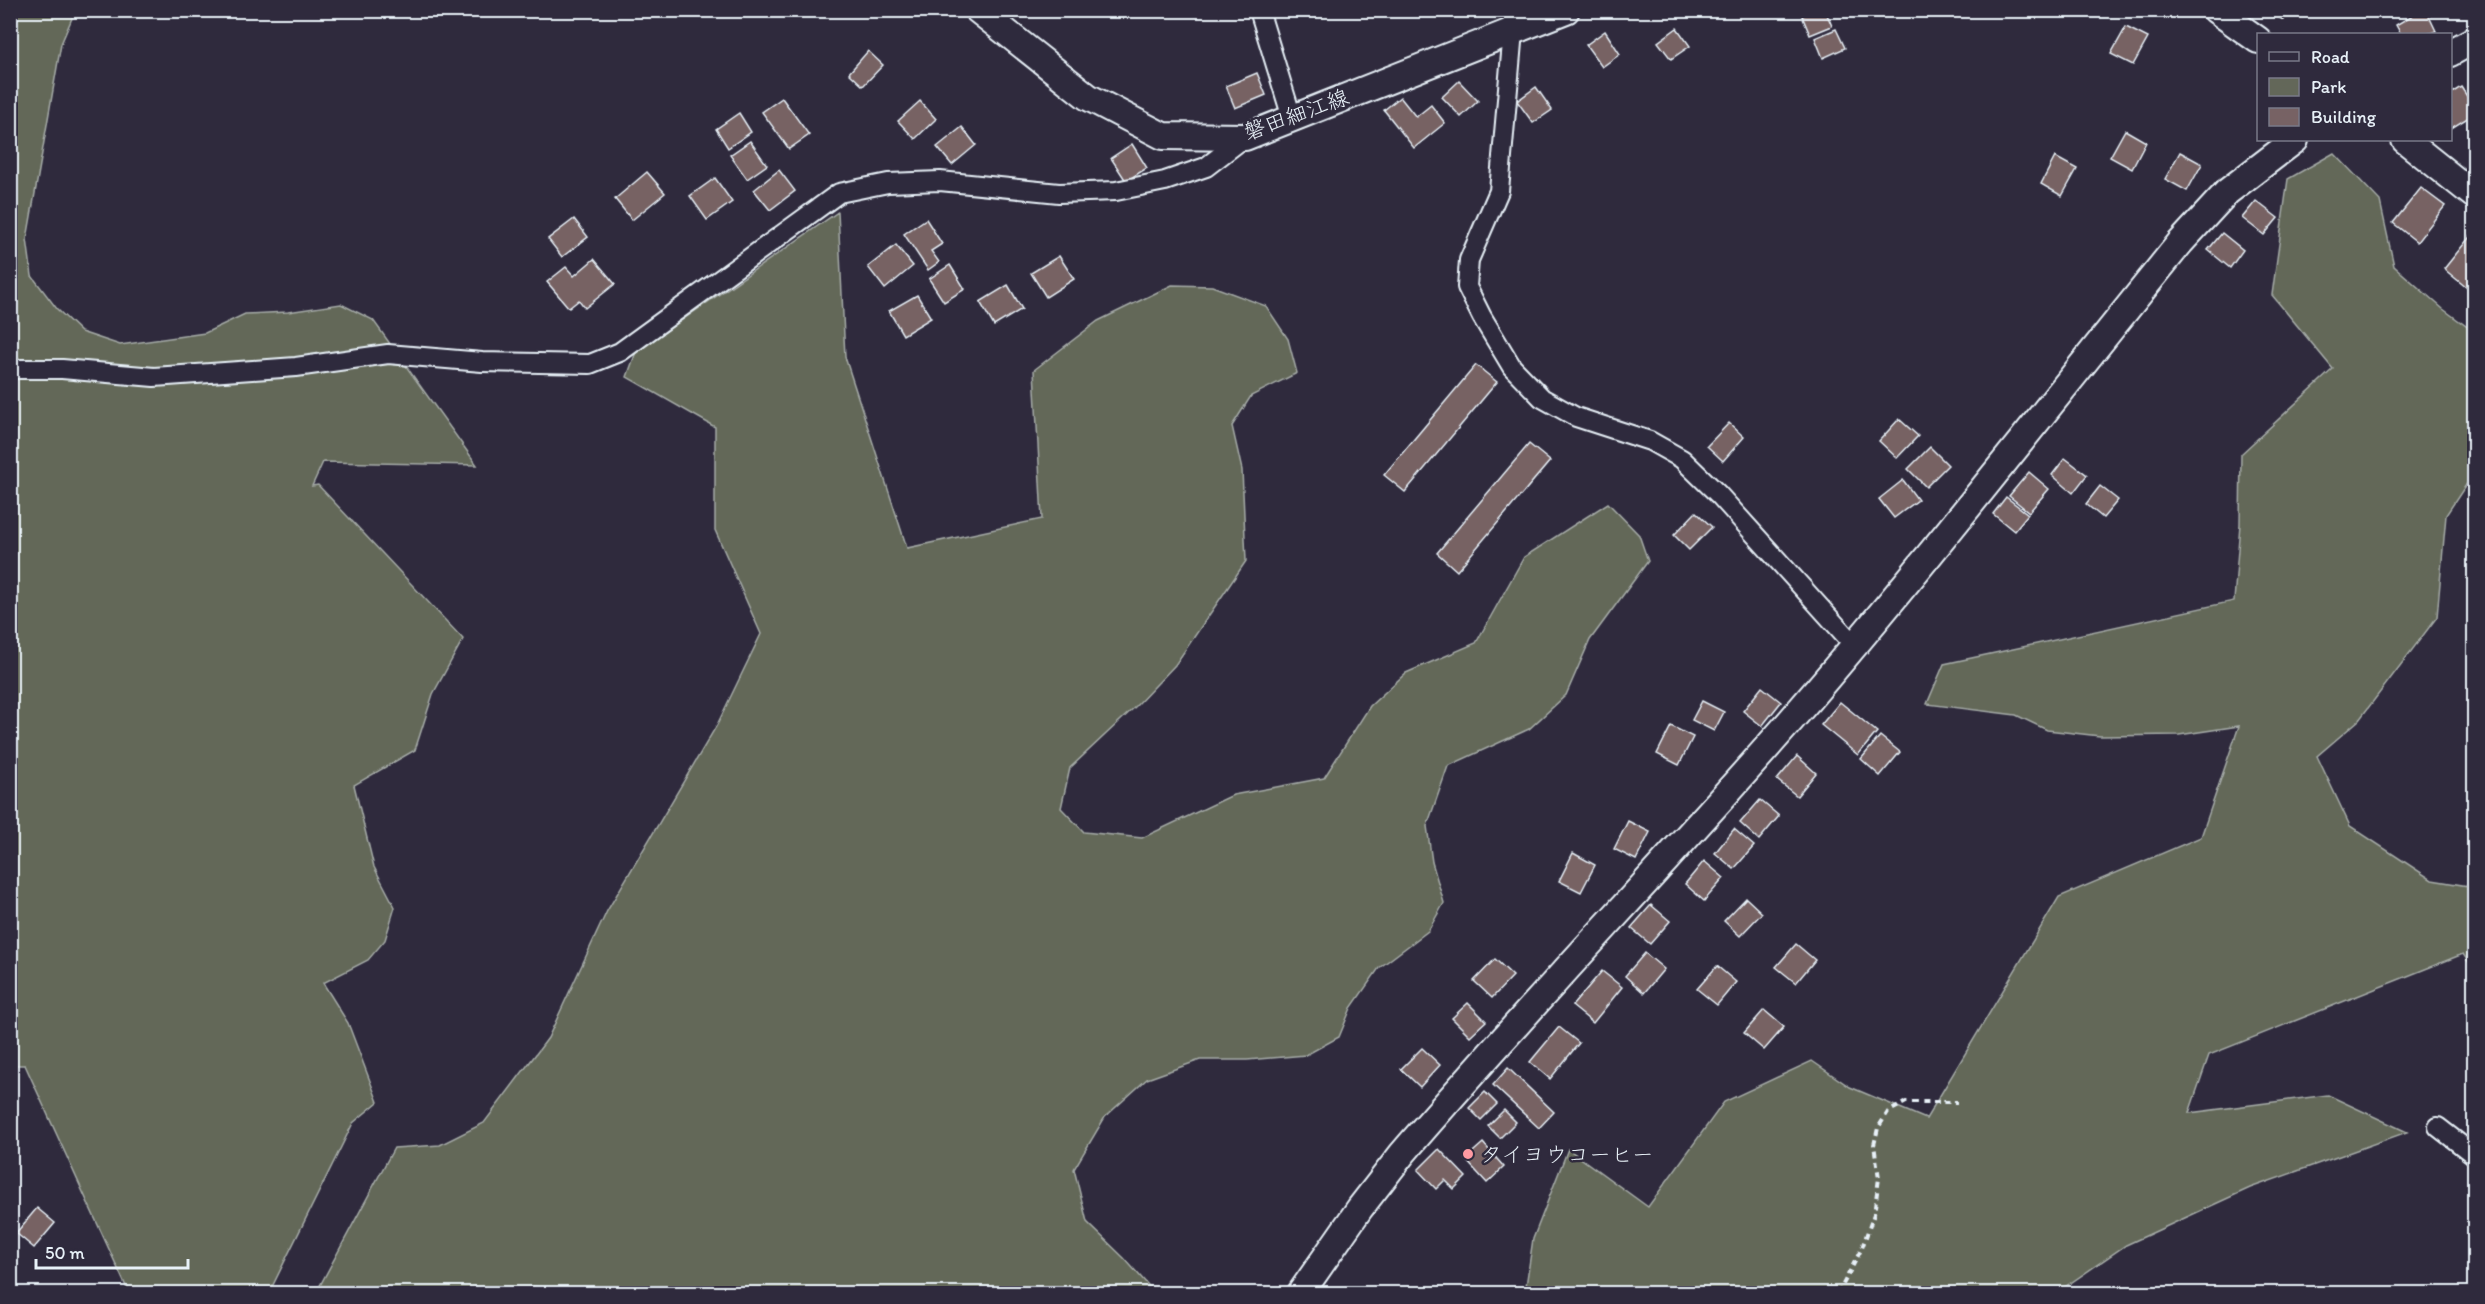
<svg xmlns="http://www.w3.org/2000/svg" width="2485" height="1304" font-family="Itim,'Klee One',sans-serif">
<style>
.green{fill:#636759;stroke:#a6aca8;stroke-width:1.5}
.building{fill:#776264;stroke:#e8f1f8;stroke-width:1.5}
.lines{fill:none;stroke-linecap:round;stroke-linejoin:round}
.street-casing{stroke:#e8f1f8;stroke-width:22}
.secondary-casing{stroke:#e8f1f8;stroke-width:30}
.path{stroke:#e8f1f8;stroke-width:4;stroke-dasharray:6 4.5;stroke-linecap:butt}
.street{stroke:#2f2a3d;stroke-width:18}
.secondary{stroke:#2f2a3d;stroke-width:26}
.poi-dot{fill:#ff9aa2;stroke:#2f2a3d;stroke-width:2}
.labels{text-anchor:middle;stroke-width:5;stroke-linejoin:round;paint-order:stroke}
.street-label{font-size:22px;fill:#e8f1f8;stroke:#2f2a3d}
.poi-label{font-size:22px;fill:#e8f1f8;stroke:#2f2a3d;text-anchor:start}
</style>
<rect width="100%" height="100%" fill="#2f2a3d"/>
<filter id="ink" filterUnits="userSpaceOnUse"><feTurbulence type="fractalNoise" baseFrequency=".0167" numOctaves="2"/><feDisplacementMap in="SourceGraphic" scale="12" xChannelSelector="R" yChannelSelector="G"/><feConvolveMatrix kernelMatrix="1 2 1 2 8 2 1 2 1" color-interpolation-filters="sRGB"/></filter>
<g filter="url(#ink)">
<g class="green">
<path d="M11,11H75L61,44L27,239L32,276L57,309L81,332L120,345L205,333L245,314L288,312L341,304L373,320L477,465L323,462L312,486L318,485L463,639L433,694L415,750L354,785L374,867L395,907L385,940L368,960L323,983L348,1023L378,1102L353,1123L269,1293H129L25,1065H11Z"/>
<path d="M2334,153L2380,201L2394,266L2443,309L2474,332V473L2446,515L2437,617L2359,720L2317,756L2350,826L2432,880L2474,887V970L2463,954L2209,1055L2189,1113L2328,1095L2407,1132L2250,1188L2126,1245L2056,1293H1525L1533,1239L1568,1149L1648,1207L1724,1102L1812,1061L1850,1087L1926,1119L2059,897L2201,837L2239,726L2179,735L2100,736L2047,730L2016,715L1927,704L1944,664L2234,601L2240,524L2241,454L2333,369L2272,295L2288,179Z"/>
<path d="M838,212L845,357L907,548L1042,519L1034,370L1098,321L1172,285L1212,286L1266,306L1288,339L1297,373L1251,396L1232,426L1242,470L1246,561L1175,665L1136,706L1070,768L1061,808L1084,832L1142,838L1233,795L1324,778L1370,706L1406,673L1476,643L1524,557L1608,503L1639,535L1648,561L1590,640L1566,695L1529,729L1448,766L1427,826L1432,862L1444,903L1428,931L1379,968L1351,1008L1339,1037L1306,1055L1247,1060H1200L1147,1079L1105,1117L1074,1169L1087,1222L1124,1258L1155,1293L565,1294L559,1288L531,1286L524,1294L316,1293L394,1148L440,1145L484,1123L548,1038L607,911L717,725L761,634L715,530V427L627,377L636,352Z"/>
</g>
<g class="building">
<path d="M1814,10H1825L1832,26L1810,35L1802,16Z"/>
<path d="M2266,10H2288L2283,20Z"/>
<path d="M2421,10H2426L2436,31L2428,34H2401L2396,25Z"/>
<path d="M2126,27L2148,38L2133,65L2111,54Z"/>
<path d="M1677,28L1690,46L1671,59L1658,42Z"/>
<path d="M1836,29L1845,48L1823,58L1815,38Z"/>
<path d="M1605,31L1620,54L1602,67L1586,45Z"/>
<path d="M868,51L883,65L863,86L849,73Z"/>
<path d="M1257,73L1266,95L1235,108L1226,86Z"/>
<path d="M1459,81L1478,101L1461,117L1442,97Z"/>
<path d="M1536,87L1552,110L1533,123L1517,101Z"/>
<path d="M2461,87L2474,107V114L2450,129V94Z"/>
<path d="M1400,97L1416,117L1431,105L1445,123L1414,148L1384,110Z"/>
<path d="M782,98L809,135L789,149L762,112Z"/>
<path d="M920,101L936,119L915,139L898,121Z"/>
<path d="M739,113L751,132L728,148L716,129Z"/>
<path d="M962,127L976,145L952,165L937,147Z"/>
<path d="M2125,130L2146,142L2132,169L2110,157Z"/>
<path d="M750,141L767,165L747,179L730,155Z"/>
<path d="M1132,144L1147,168L1126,181L1111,158Z"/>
<path d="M2180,152L2202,164L2187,191L2165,179Z"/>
<path d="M2055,157L2077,169L2062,196L2041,184Z"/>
<path d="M779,170L795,191L770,210L754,190Z"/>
<path d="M647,172L665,193L632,220L615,199Z"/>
<path d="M715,178L732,202L707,220L690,196Z"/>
<path d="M2421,188L2445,206L2417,242L2393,223Z"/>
<path d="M2256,201L2278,218L2264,235L2242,218Z"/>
<path d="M574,219L588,237L562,257L548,239Z"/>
<path d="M926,219L942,244L931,251L939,262L928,270L904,234Z"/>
<path d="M2222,233L2243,250L2230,268L2208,250Z"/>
<path d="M2472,234L2474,236V279L2467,288L2444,269Z"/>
<path d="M896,245L913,266L885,289L868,267Z"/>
<path d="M1059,256L1074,279L1046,297L1031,273Z"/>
<path d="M594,259L615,284L585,308L579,300L569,308L547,282L566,267L574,276Z"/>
<path d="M950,265L965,289L944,302L929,279Z"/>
<path d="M1008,285L1022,309L994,326L980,302Z"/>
<path d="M917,295L931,318L903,335L889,311Z"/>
<path d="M1476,365L1497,382L1405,492L1384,475Z"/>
<path d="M1899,419L1918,436L1897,458L1879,441Z"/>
<path d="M1729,423L1744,437L1723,461L1707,446Z"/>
<path d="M1529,444L1550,461L1457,571L1437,553Z"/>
<path d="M1930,447L1948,465L1926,487L1908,469Z"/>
<path d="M2065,458L2087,475L2073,493L2052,475Z"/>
<path d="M2029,472L2049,489L2029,512L2009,496Z"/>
<path d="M1903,480L1918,500L1894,518L1879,499Z"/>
<path d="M2100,486L2118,500L2103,518L2086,504Z"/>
<path d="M2006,497L2028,514L2014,531L1993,514Z"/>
<path d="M1696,512L1712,527L1689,550L1674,535Z"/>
<path d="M1762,687L1781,702L1762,726L1743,711Z"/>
<path d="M1702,701L1724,712L1714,731L1692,720Z"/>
<path d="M1840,702L1877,732L1858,755L1821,725Z"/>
<path d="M1671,726L1693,737L1679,765L1657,754Z"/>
<path d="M1880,736L1900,752L1880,776L1861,759Z"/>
<path d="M1797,756L1816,773L1797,796L1777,780Z"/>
<path d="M1760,800L1779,816L1759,840L1740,823Z"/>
<path d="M1628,821L1650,832L1636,860L1614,849Z"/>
<path d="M1734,829L1754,846L1734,869L1715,853Z"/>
<path d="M1573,853L1595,865L1581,892L1559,881Z"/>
<path d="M1704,861L1724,878L1704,901L1685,884Z"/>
<path d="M1746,898L1762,913L1740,936L1724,921Z"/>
<path d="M1651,905L1670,921L1650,944L1631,928Z"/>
<path d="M1796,944L1815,960L1796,983L1776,967Z"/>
<path d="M1645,953L1664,969L1644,993L1625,976Z"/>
<path d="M1495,959L1513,976L1492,998L1474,981Z"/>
<path d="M1717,966L1736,982L1717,1005L1697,989Z"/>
<path d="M1602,971L1622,987L1593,1023L1572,1006Z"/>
<path d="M1468,1003L1486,1021L1470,1036L1452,1018Z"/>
<path d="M1764,1010L1784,1027L1764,1050L1744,1033Z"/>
<path d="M1559,1027L1579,1043L1550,1079L1530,1062Z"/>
<path d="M1422,1048L1440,1065L1420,1087L1401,1069Z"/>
<path d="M1508,1068L1554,1112L1539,1128L1493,1085Z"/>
<path d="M1485,1092L1497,1104L1481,1120L1469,1108Z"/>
<path d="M1504,1110L1516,1122L1500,1138L1488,1126Z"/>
<path d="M1483,1143L1504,1167L1487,1183L1465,1159Z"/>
<path d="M1439,1149L1466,1177L1454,1189L1445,1180L1436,1189L1418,1170Z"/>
<path d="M37,1208L55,1223L34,1248L16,1233Z"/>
</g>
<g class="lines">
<defs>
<g id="street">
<path d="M1259,10L1292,118"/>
<path d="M1508,10L1520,28"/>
<path d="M1513,31L1499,191L1469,260L1467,287L1482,317L1512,367L1542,398L1576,417L1650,441L1682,459L1719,495L1854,645"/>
<path d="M10,369H62L154,377L296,367L388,354L482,362L590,364L620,352L839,193L888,183L940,181L1059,193L1116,191L1165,181L1206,167L1245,137"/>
<path d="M2438,1127L2474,1155"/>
</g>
<g id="secondary">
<path d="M978,10L1088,97L1163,136L1245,137L1566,10"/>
<path d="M2216,10L2258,40"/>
<path d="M2450,53L2474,40"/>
<path d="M2405,140L2474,195"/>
<path d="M1300,1294L1360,1208L1402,1154C1529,1006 1664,866 1792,719C1926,564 2051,402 2180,243L2227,192L2295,140"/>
</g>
</defs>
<use href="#street" class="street-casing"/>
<use href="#secondary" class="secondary-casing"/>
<path class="path" d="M1838,1294L1862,1248L1874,1214L1879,1178L1874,1145L1878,1128L1888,1112L1906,1102H1957"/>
<use href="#street" class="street"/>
<use href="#secondary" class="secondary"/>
</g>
</g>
<circle class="poi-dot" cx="1468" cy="1154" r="6"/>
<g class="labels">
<g class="street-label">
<text transform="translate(1296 114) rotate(-20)" y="8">磐田細江線</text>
</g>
<g class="poi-label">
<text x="1480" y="1162">タイヨウコーヒー</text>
</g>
</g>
<rect width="2485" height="1304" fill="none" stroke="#2f2a3d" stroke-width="36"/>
<rect x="18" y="18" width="2449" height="1268" fill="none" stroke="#e8f1f8" stroke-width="2" filter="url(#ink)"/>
<rect x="2257" y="33" width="195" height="108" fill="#2f2a3d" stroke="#797a88" stroke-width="1.5"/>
<rect x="2269" y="52" width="30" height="9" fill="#2f2a3d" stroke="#797a88" stroke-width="1.5"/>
<text x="2311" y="63" font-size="18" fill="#e8f1f8">Road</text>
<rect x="2269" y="78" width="30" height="18" fill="#636759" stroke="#797a88" stroke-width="1.5"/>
<text x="2311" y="93" font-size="18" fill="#e8f1f8">Park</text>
<rect x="2269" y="108" width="30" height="18" fill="#776264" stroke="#797a88" stroke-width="1.5"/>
<text x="2311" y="123" font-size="18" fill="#e8f1f8">Building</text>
<path d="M36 1259v9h152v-9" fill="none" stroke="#e8f1f8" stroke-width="3"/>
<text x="45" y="1259" font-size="18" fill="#e8f1f8" stroke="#2f2a3d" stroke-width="4.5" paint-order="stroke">50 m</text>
</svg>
